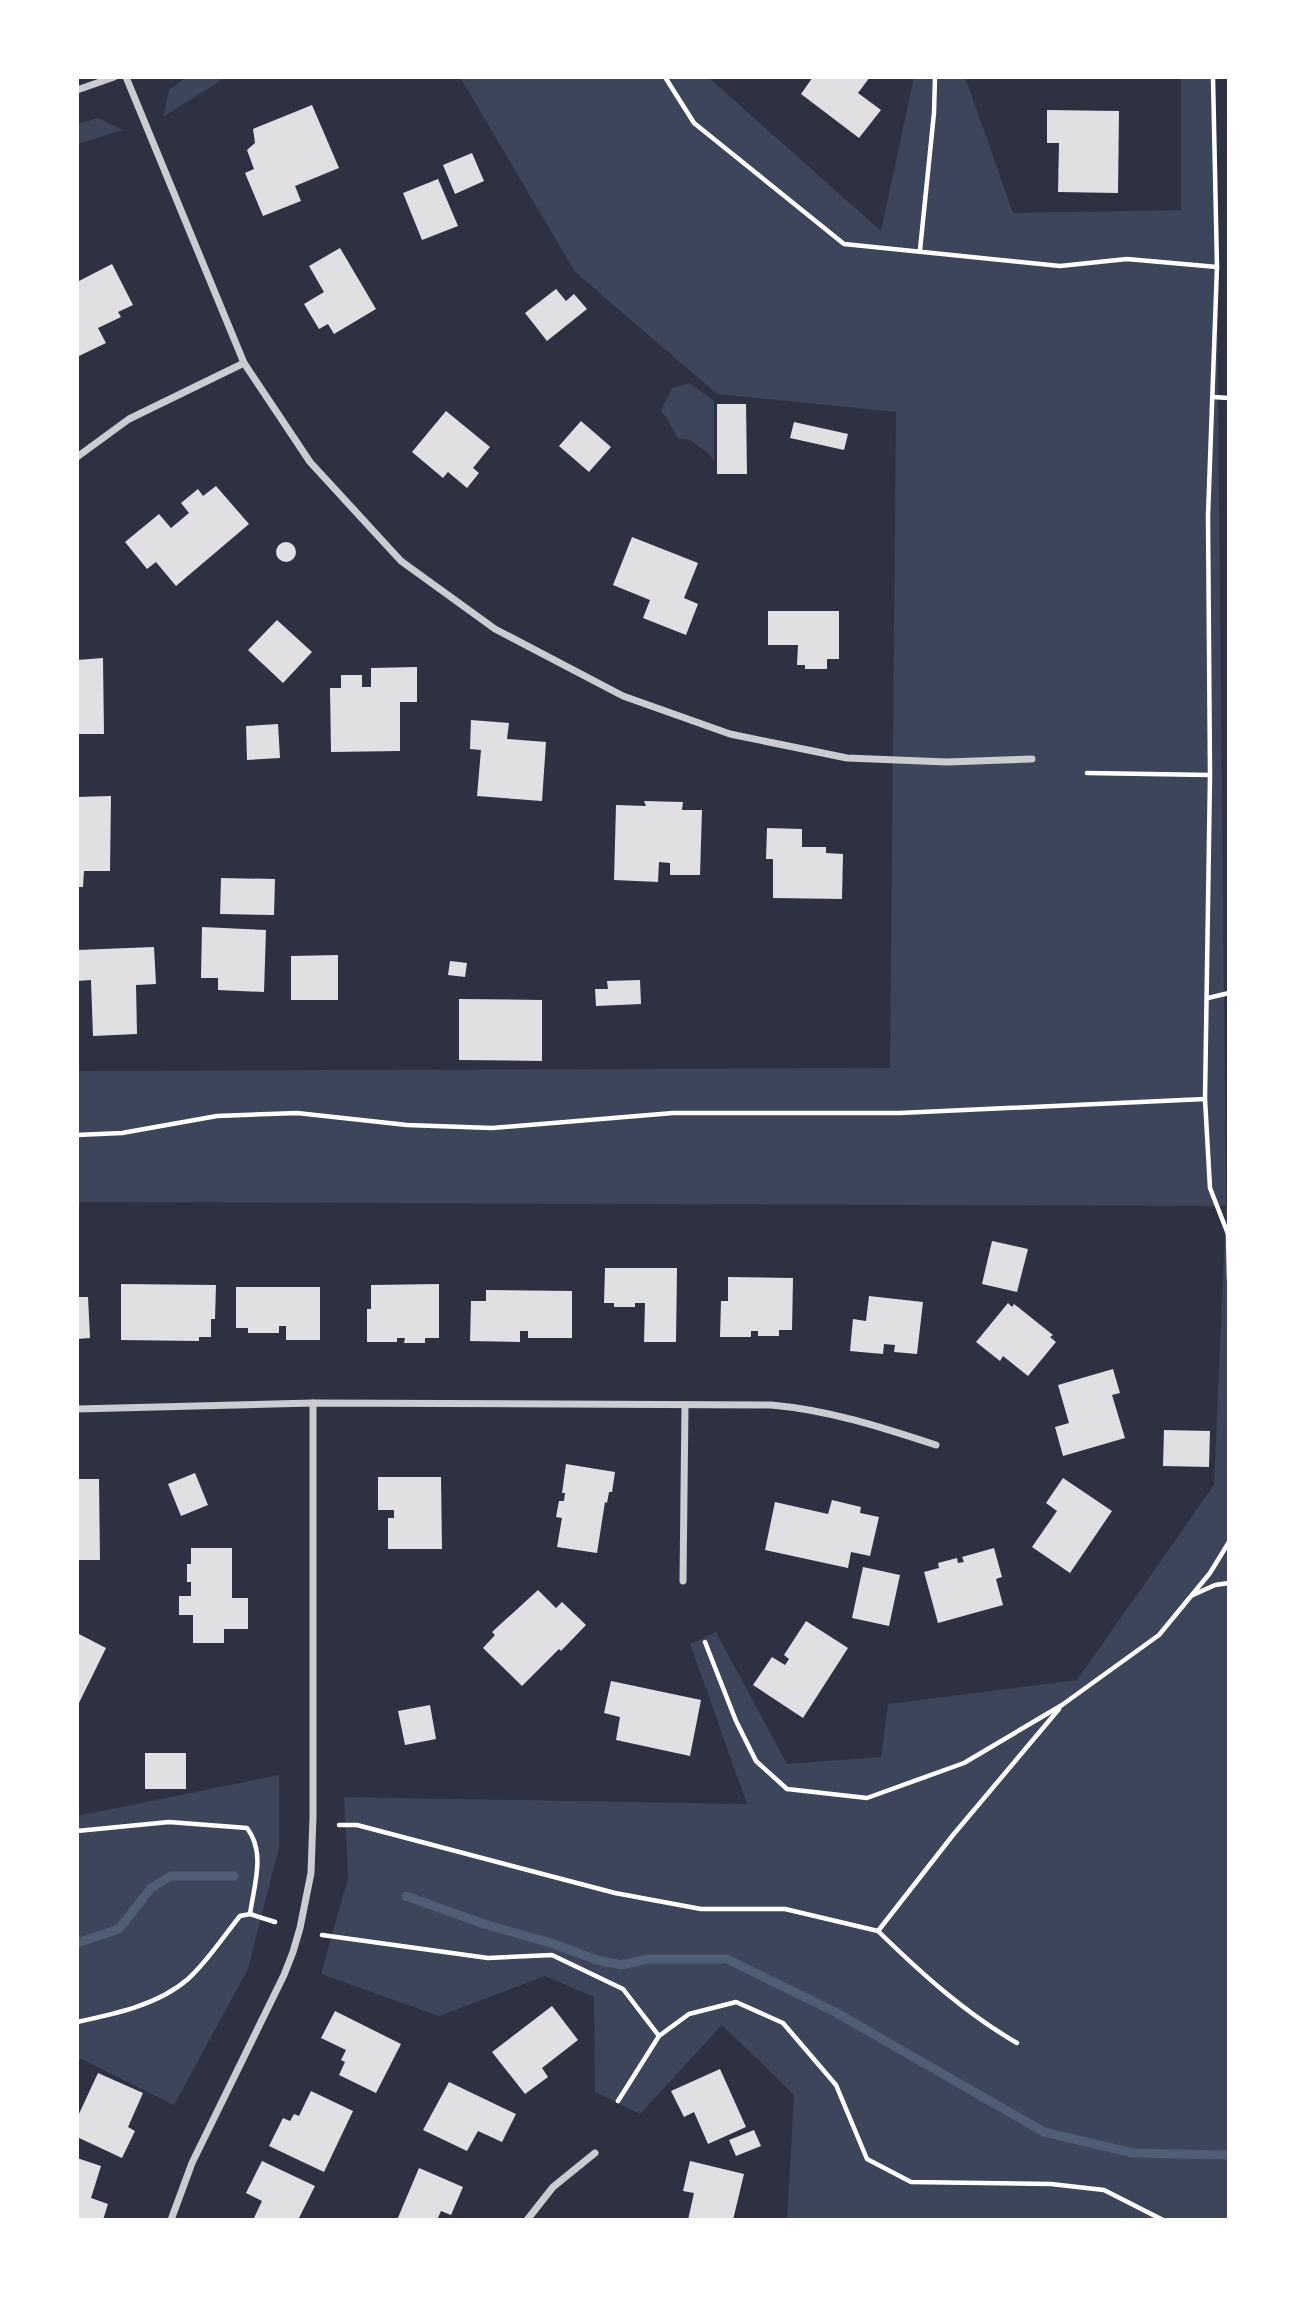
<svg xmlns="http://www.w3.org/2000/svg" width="1306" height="2297" font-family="'IBM Plex Sans',sans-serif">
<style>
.green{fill:#3c4559}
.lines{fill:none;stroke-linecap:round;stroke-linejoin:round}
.stream{stroke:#4f5d75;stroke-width:9}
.building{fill:#e0e0e3}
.path{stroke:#fff;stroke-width:4.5}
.minor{stroke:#caccd0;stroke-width:7}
</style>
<rect width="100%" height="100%" fill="#2d3142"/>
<g class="green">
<path d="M187,77H226L163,117L169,90Z"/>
<path d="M460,77H708L881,231L914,77H965L1013,213L1181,210V77H1215L1226,1206H1229V2220H787L794,2095L722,2025L640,2114L595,2092L594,1997L545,1976L439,2016L321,1974L348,1878L344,1797L747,1804L690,1644L716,1632L787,1764L881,1757L888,1704L1077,1680L1214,1485L1226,1206L77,1202V1071L890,1068L896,412L717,394L575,272Z"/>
<path d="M98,118L123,130L77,144V124Z"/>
<path d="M689,383L714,401V461C709,451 699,448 691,440L679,439C671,430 671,420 661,412C663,402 669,397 672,388Z"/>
<path d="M279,1775V1847L248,1969L174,2105L77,2057V1816Z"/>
</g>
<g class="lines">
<g class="stream">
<path d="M406,1896L484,1924L551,1943L597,1960L621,1965L648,1959H727L835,2012L1044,2132L1133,2153L1229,2155"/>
<path d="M77,1943L119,1929L151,1888L171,1876H234"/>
</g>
</g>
<g class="building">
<path d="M813,77H870L858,93L881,110L859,138L801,94Z"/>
<path d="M312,105L339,168L295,186L301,201L263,216L245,173L254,169L247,150L255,143L253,129Z"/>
<path d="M1047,110L1119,111L1118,193L1058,192L1059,143H1047Z"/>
<path d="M472,153L484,181L455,194L443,165Z"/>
<path d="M438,179L458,226L422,240L403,193Z"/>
<path d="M340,248L376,309L334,334L328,324L319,329L304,304L324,292L309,266Z"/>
<path d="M112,264L133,305L118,312L121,317L98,328L106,343L77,357V282Z"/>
<path d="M556,289L566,301L574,294L587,309L547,341L525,313Z"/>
<path d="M717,404H746L747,474H717Z"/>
<path d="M446,411L490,447L473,468L479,473L467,488L448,472L443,478L412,452Z"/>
<path d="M581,421L611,447L589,472L559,446Z"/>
<path d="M794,422L848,434L844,450L790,438Z"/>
<path d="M216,486L249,524L176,586L156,562L147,569L125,542L159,514L171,528L189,513L181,503L198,489L203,496Z"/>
<path d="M632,537L698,563L684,598L698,604L686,635L643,618L650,600L613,585Z"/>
<circle cx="286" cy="552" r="10"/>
<path d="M768,611H839V659H827V669H805V665H797L798,645H768Z"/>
<path d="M277,620L312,652L283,683L248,650Z"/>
<path d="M103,658L104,734H77V660Z"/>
<path d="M417,667V702H400V751L331,752L330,688H341V675H362V687H371V668Z"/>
<path d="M471,720L509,723L507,739L546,742L542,801L477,796L481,750L470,749Z"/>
<path d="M278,724L280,758L247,760L246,726Z"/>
<path d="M111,796L110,871H84L83,887H77V797Z"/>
<path d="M644,801L683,802L682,810H702L700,875H670V863L659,862L658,882L614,880L616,805L646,806Z"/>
<path d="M767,828L802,829V847H826V853L843,854L842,899L773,898V859H766Z"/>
<path d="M221,878L275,879L274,915L220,914Z"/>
<path d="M202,927L266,930L264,992L218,990V978H201Z"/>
<path d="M154,947L156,984L136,985L137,1034L93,1036L91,980L77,981V950Z"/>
<path d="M338,955V1000H291V956Z"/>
<path d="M450,961L467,963L465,977L448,975Z"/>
<path d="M640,980L641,1004L596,1006L595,989H608L607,981Z"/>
<path d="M459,999L542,1000V1061L459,1060Z"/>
<path d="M992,1241L1028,1249L1017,1292L982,1284Z"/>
<path d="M605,1268H677L676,1342H644L645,1303H635V1307H614V1303H604Z"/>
<path d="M728,1277L793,1278L792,1330H779V1336H758V1331H751V1337H720L721,1301H728Z"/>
<path d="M121,1284L216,1285L215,1319H211V1337H199V1341L121,1340Z"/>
<path d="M439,1284V1338H425V1343H404L405,1338H397V1342H367V1309H371V1285Z"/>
<path d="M236,1287H320V1340H286V1326H279V1333H248V1328H236Z"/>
<path d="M486,1290L572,1291V1338H528V1331H520V1342L470,1341L471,1301H486Z"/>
<path d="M869,1296L923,1302L917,1354L894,1352L895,1345L884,1344L883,1354L850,1351L853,1319L866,1321Z"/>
<path d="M77,1297H88L90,1338L77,1339Z"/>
<path d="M1008,1303L1012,1307L1014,1304L1053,1335L1050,1337L1056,1342L1028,1376L1003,1356L1000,1361L976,1342Z"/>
<path d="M1113,1369L1120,1393L1112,1395L1125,1438L1063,1456L1055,1427L1069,1423L1058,1385Z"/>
<path d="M1164,1430L1210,1431L1209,1467L1163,1466Z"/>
<path d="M566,1464L615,1472L612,1492H609L607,1503L605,1502L597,1553L557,1547L562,1518L556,1517L559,1501H564L565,1493H562Z"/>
<path d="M195,1473L208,1505L181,1516L168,1484Z"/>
<path d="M378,1477H441L442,1549H388V1518H394V1510H378Z"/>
<path d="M1063,1478L1112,1511L1070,1573L1032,1547L1057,1511L1046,1503Z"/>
<path d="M77,1479H99L100,1560H77Z"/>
<path d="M832,1500L861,1507L860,1513L879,1517L870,1556L851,1552L848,1568L765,1550L775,1502L828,1514Z"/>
<path d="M191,1548H232V1598H248V1629H224V1643H193V1615H179V1596H191V1582H187V1564H191Z"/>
<path d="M994,1548L1002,1577L996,1579L1003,1605L938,1623L924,1572L939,1568L938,1563L957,1558L958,1563L964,1562L962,1557Z"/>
<path d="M863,1567L900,1575L889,1626L852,1618Z"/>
<path d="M538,1590L556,1608L562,1602L586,1625L561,1651L559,1649L522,1686L483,1648L495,1635L492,1632Z"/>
<path d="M806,1621L848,1648L803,1718L753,1685L772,1657L785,1665L789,1659L784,1655Z"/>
<path d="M77,1633L106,1648L77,1707Z"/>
<path d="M611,1681L701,1700L690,1756L616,1740L620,1717L604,1713Z"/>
<path d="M430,1705L436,1739L405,1745L398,1711Z"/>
<rect x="145" y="1753" width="41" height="36"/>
<path d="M552,2006L578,2040L542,2068L548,2077L525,2094L492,2052Z"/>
<path d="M335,2011L401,2044L376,2093L339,2075L345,2062L341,2060L346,2050L321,2038Z"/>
<path d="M720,2069L746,2127L708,2144L694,2112L684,2117L671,2091Z"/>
<path d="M98,2073L143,2093L128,2127L135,2131L122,2158L77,2137V2118Z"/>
<path d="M449,2082L516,2114L502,2142L478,2131L467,2151L423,2130Z"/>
<path d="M311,2091L353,2111L324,2172L269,2146L283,2118L290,2121L294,2114L299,2116Z"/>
<path d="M754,2130L761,2146L736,2156L729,2140Z"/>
<path d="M77,2158L101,2166L91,2198L108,2204L103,2220H77Z"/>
<path d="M262,2161L315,2186L298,2220H253L262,2201L246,2193Z"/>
<path d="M690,2161L744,2174L733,2220H688L694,2193L683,2191Z"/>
<path d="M419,2168L463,2187L451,2215L441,2211L437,2220H397Z"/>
</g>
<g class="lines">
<g class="path">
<path d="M665,77L694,123L844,244L1060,266L1127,259L1217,267"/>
<path d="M1213,77L1217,267L1208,516L1210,775L1205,1099L1210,1188L1228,1234L1229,1279"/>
<path d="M920,250L934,113L935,77"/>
<path d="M1213,397L1229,398"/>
<path d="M1087,773L1210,775"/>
<path d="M1208,998L1229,993"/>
<path d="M77,1135L122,1133L217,1116L297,1113L407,1125L492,1128L673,1113H900L1205,1099"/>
<path d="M1193,1595L1215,1585L1229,1583"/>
<path d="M705,1642L736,1721L756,1761L787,1789L867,1798L964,1763L1062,1705L1159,1635L1210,1573L1229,1542"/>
<path d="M339,1825H357L615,1893L701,1909H785L878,1931"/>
<path d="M77,1831L169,1822L247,1828C266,1853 254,1885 250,1914"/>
<path d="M878,1931L953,1835L1059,1709"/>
<path d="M878,1931C921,1973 965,2013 1017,2043"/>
<path d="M322,1935L488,1958L552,1955L623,1989L659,2036"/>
<path d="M77,2022C115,2014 158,2005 188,1979C207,1962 223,1937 240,1916L250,1914L275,1922"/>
<path d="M618,2101L659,2036L689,2014L736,2002L783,2023L836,2085L867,2159L911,2182L1051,2184L1104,2190L1163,2220"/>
</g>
<g class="minor">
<path d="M126,77L244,363L310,462L401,561L495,629L623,696L730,734L847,758L947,762L1032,759"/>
<path d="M77,90L114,77"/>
<path d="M77,457L129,419L244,363"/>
<path d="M77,1409L313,1403L771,1405C829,1410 881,1427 936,1445"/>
<path d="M683,1581L685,1405"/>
<path d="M171,2220L192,2163L284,1975L293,1952L300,1928L311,1873L313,1817V1403"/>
<path d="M527,2220L553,2187L595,2153"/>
</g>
</g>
<rect width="1306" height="2297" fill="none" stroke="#ffffff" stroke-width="158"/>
</svg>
